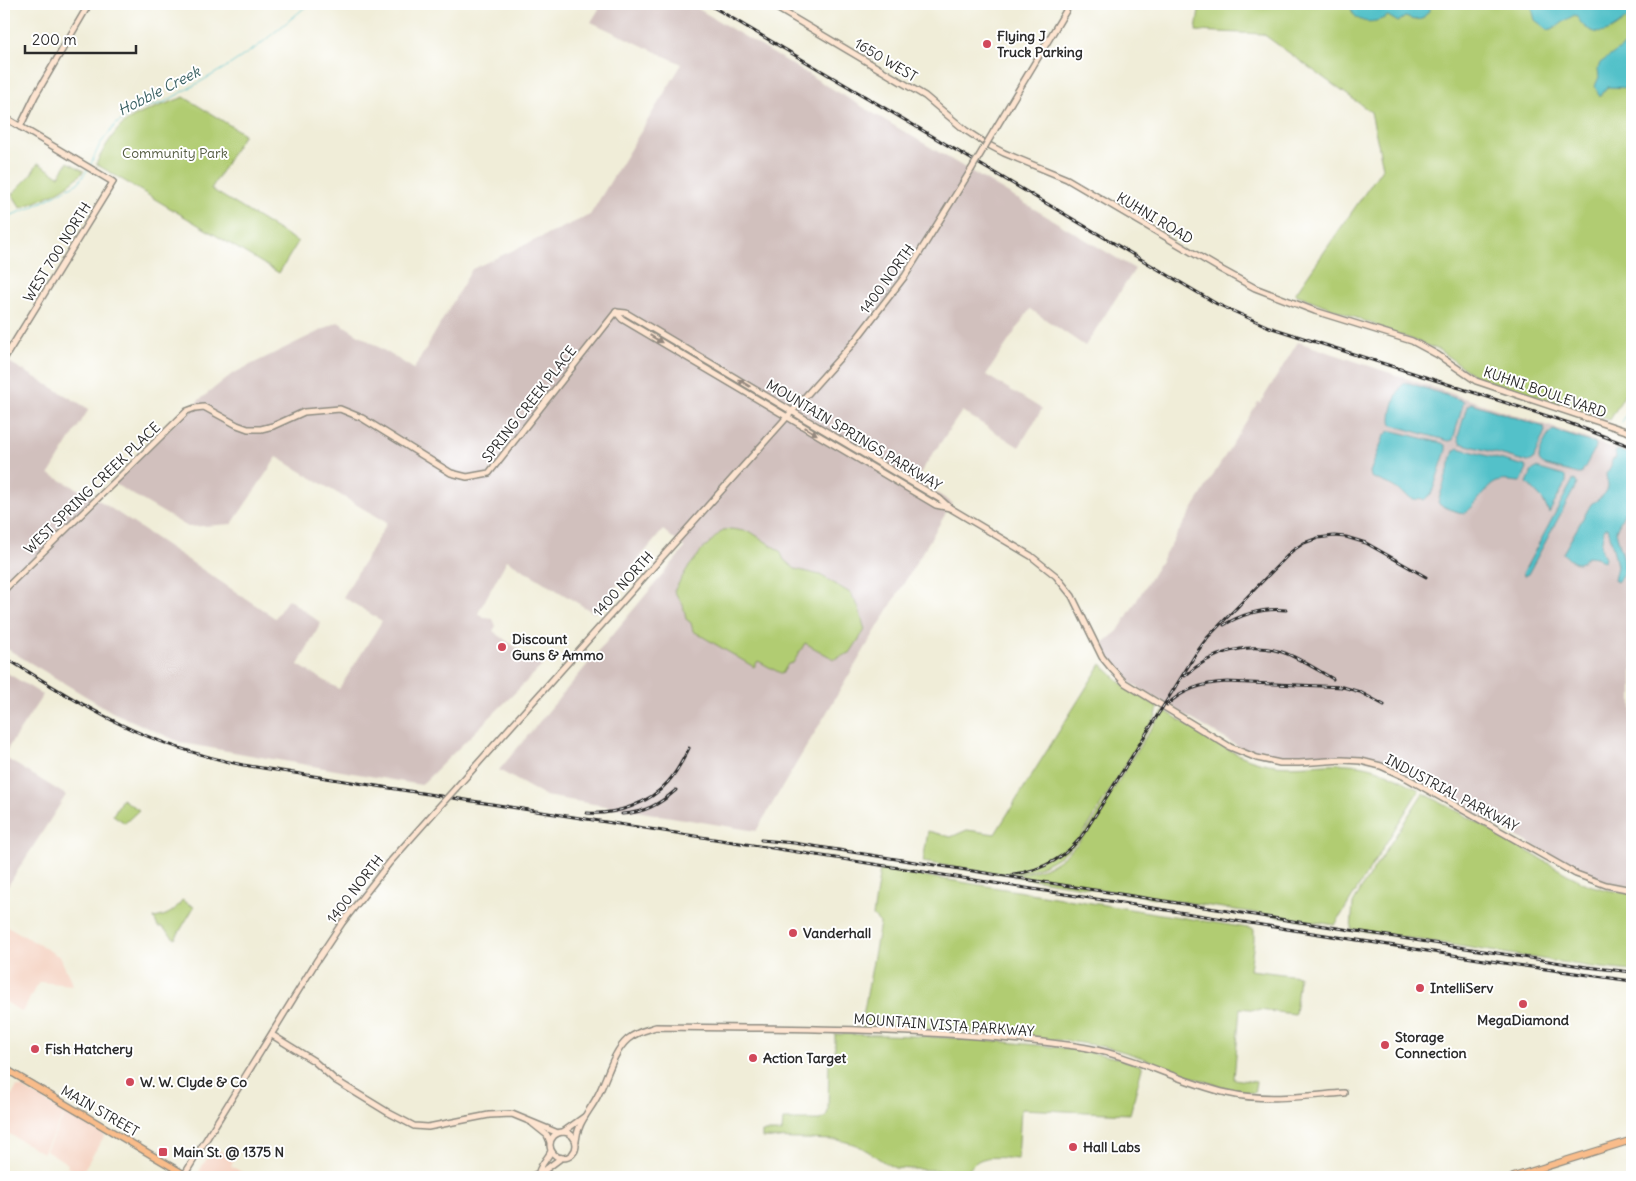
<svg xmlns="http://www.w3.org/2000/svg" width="1636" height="1181" font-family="Delius,sans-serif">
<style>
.built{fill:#f5d3c2}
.industrial{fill:#d1c0bd}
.green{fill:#b1cc72;stroke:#6e7c4e}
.water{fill:#53c1c9;stroke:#3f767a}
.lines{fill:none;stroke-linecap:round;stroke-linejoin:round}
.stream{stroke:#53c1c9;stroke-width:1}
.secondary-casing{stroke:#8e8c82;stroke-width:8}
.primary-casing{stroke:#8e8c82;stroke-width:8}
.secondary{stroke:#fde4d0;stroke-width:5}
.primary{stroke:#f9bc8a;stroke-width:5.5}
.rail-casing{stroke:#2b2b2b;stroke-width:3}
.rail{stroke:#fff;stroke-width:1;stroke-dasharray:4;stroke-linecap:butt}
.secondary-bridge-casing{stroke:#8e8c82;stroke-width:8;stroke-linecap:butt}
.secondary-bridge{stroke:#fde4d0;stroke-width:5}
.oneway{fill:#94887e}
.poi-dot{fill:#d1495b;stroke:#fff;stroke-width:2}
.labels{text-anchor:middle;stroke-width:4;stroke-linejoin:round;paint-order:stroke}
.poi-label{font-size:14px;font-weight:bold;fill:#2b2b2b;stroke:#fff;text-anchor:start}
.street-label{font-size:14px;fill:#2b2b2b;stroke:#fff}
.park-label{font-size:14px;fill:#535b40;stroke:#fff}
.water-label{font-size:15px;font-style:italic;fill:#396062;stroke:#fff}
</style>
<rect width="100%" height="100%" fill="#fff"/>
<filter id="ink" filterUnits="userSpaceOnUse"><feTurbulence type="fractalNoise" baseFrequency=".02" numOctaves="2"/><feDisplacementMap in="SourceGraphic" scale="10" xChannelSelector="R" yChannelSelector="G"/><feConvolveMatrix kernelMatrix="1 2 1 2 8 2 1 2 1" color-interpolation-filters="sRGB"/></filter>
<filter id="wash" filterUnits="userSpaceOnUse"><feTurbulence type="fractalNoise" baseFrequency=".0096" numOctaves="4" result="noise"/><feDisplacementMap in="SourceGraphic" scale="20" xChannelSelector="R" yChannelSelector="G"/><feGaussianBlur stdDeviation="1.12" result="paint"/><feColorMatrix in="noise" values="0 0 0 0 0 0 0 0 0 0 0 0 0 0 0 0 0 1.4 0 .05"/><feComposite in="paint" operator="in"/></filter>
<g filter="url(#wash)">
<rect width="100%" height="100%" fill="#f0edd8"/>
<g class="built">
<path d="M4,924L60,957L73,985L39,982L22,1012L4,1001V983L7,975L4,969Z"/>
<path d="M17,1087L23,1088L65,1113L43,1153L4,1131V1108Z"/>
<path d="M66,1113L105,1135L81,1174L67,1167L68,1164L46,1150Z"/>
<path d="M214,1147L234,1159L231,1166L251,1177H210L199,1171Z"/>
</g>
<g class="industrial">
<path d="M602,4H690L1135,269L1085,346L1030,309L986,375L1042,409L1019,447L962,411L918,476L921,483L952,503L756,831L545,796L499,770L685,548L663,530L594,613L507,560L478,613L485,618L493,619L496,626L493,631L542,666L421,785L182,743L112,712L4,647V359L89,409L49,474L97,499L275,618L288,599L321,623L298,665L339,689L382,621L343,597L387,523L277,457L232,524L188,527L113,483L198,401L232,374L338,322L414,369L472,269L590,215L682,64L591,22Z"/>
<path d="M1298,342L1632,454V886L1605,882L1579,871L1400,771L1384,764L1359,758L1344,756L1283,759L1261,756L1246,751L1132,684L1113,666L1101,649L1102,644L1118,631L1258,402L1260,403Z"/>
<path d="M4,671L43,695L4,754Z"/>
<path d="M4,757L66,795L4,892Z"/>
</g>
<g class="green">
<path d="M1200,4H1632V382L1610,420L1476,377L1439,350L1295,294L1383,167L1371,112L1263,34L1196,31Z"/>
<path d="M184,97L244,134L211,189L298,242L279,273L96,164C103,150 111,136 122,125C135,113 167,104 184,97Z"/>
<path d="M68,162L84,171C68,189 44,199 21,208L12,194L30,176L38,163L59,176Z"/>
<path d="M731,529L751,532L780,551L784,560L795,569L820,575L850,593L858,606L865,630L850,653L834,659L805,643L793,663L788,664L782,674L758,661L754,667L693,631L691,623L686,619L683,605L674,591L687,569L703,549L723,530Z"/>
<path d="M1101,664L1120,682L1158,707L1156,716C1138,744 1121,772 1104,800C1094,816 1084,837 1069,849C1055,861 1036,870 1018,873C992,876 950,866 923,862L928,831L951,837L967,830L995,834Z"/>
<path d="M1163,712H1167C1197,730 1233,758 1268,764C1296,769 1321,762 1348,764C1375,765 1397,777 1419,790L1335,925L1012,876C1024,873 1037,871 1049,866C1079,851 1094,820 1111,793C1128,766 1143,738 1163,712Z"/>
<path d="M1423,793L1461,813L1567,874L1589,885L1607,890L1632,893V971L1592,967L1351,929L1353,904L1361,889Z"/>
<path d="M122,799L139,810L125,823L113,815Z"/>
<path d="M880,869L1254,929V941L1250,970L1299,976L1295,1014L1240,1008L1234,1079L1256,1082L1254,1093C1203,1087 1159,1060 1110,1048C1085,1043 1060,1040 1035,1038C977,1031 919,1029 861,1027L880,923L873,916Z"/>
<path d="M182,900L194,907L175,939L162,927H158L154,918C168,916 175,911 182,900Z"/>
<path d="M835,1034C899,1035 962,1037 1026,1044C1066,1048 1104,1052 1142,1066V1068L1130,1114L1021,1109L1018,1159C999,1158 978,1152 968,1172L895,1168C883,1163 875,1155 864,1149C856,1144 847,1142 838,1140L762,1138V1132H782L783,1120H821L826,1117L828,1111L829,1057L835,1056Z"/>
</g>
<g class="water">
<path d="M1350,4H1432L1429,11L1422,19L1414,20L1405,17L1398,22L1388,16C1373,25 1353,25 1350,4Z"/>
<path d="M1531,4H1632V28L1628,18C1613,28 1603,40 1585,27C1581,24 1579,19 1575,15C1565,19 1560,27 1548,30L1535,20Z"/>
<path d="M1632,38V88L1607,87L1600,97L1595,86L1599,77L1598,69L1600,63L1627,44Z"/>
<path d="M1405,383H1409L1464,401L1453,440L1449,441L1392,425C1388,417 1397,387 1405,383Z"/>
<path d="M1471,403L1544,427L1545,431L1533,460L1528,462L1460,443L1458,437L1467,406Z"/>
<path d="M1553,430L1596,444V447L1581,474H1578L1544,465C1541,463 1539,462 1539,458C1539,451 1548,433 1553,430Z"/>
<path d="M1389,431H1393L1442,443L1446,446V450L1432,493L1424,500L1412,499L1392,486L1371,477L1370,472L1384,436Z"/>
<path d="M1458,448L1525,466L1527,469L1521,482C1513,482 1505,479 1497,482C1485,486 1472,513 1463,513C1456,512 1447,508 1440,505L1438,502L1454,451Z"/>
<path d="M1618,450L1632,455L1631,492L1628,499L1627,508L1616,530C1618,547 1633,568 1617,582L1614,580L1617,566L1608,527L1604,529C1603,540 1598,547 1605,557L1604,562L1596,557L1588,556C1585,558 1584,560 1581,562C1576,566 1566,557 1563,553L1591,504C1597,500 1607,495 1608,486C1608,482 1606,478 1606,474L1611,466L1612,460L1616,458L1615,452Z"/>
<path d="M1536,468L1564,476L1566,478V482L1549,513L1543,500L1527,483L1532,471Z"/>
<path d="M1573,480L1576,481L1577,484L1528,574L1524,576L1523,573Z"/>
</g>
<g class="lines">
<g class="stream">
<path d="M90,166L100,144L116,124L142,108L163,103L228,66L258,46L309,4"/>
<path d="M4,218L30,208L78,183L88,169"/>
<path d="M1622,423L1632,402"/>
</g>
</g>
</g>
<g filter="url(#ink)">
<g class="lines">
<defs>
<g id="secondary">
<path d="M770,4L925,96L965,130L985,143L1004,153L1067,179L1222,270L1255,288L1315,311L1412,341L1438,355L1476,381L1632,433"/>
<path d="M4,117L113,182L4,359"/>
<path d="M20,127L35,96L89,4"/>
<path d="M994,131L1070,4"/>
<path d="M616,312L626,313L940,499L950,508L1031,556L1056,576L1072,596L1102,657L1111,668L1125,683L1230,747L1257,758L1280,763H1299L1342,760L1361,761L1381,766L1405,777L1576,874L1606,885L1632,890"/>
<path d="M616,312L622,319L936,505L950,508"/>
<path d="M4,590L187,411L195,408L204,407L237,425L248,429H261L273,426L304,412L340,409L362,418L451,473L467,477L489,473L616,312"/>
<path d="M456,788L854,342L905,276L971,170"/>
<path d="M272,1035L314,1061L335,1080L389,1113L414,1126L428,1127L489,1115L512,1114L558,1133"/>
<path d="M532,1123L547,1135L550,1142"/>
<circle cx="563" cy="1145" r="13"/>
<path d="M563,1132L584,1117"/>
<path d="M576,1141C577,1124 589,1112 597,1097C607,1079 612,1053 628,1039C636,1032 646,1030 656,1027C796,1028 936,1028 1075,1046C1129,1053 1175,1081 1227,1093C1265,1102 1305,1096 1344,1093"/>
<path d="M539,1172C541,1164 548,1158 551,1151"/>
<path d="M183,1177L316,962L342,923L390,862L437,809"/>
<path d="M530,1177L545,1170L561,1158"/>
</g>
<g id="primary">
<path d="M4,1068L189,1177"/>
<path d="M1513,1177L1632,1140"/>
</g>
</defs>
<use href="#secondary" class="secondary-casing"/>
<use href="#primary" class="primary-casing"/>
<use href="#secondary" class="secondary"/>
<use href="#primary" class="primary"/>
<defs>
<g id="rail">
<path d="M708,4L1217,304L1269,327L1569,423L1632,447"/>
<path d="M1224,625C1244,613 1264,608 1286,610"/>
<path d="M4,657C42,680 80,705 120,724C159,743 200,756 243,765L1510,964L1632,981"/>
<path d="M1185,676C1211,652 1248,641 1282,652C1300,658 1317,670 1333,679"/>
<path d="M1167,705C1183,689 1204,683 1227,682L1343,687L1360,692L1384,705"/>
<path d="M587,813C616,815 649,804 668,782C677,772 683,760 689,748"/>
<path d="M622,814C644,813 660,804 676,790"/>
<path d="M761,840L794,843L1587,967L1632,972"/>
<path d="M1013,874C1043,871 1069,856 1086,830L1197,652L1208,637L1292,551L1304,543L1318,538L1334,536L1346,537L1366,543L1426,577"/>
</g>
</defs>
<use href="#rail" class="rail-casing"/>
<use href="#rail" class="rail"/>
<defs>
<g id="secondary-bridge">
<path d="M971,170L994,131"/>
<path d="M437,809L456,788"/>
</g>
</defs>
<use href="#secondary-bridge" class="secondary-bridge-casing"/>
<use href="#secondary-bridge" class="secondary-bridge"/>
</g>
<defs><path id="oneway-solid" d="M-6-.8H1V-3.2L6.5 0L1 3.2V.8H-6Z" transform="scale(1.25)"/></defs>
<g class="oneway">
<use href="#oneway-solid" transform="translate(656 339) rotate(31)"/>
<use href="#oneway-solid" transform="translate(744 383) rotate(-149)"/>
<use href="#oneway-solid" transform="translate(811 431) rotate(31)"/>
</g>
</g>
<g class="poi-dot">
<circle cx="987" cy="44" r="5"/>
<circle cx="502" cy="647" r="5"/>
<circle cx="793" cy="933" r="5"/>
<circle cx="1420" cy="988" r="5"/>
<circle cx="1523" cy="1004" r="5"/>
<circle cx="1385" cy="1045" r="5"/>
<circle cx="35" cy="1049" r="5"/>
<circle cx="753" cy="1058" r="5"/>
<circle cx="130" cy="1082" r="5"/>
<circle cx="1073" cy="1147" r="5"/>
<rect x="158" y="1147" width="10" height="10" rx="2.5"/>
</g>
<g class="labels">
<g class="poi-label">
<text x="997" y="41">Flying J<tspan x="997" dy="16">Truck Parking</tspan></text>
<text x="512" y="644">Discount<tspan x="512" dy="16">Guns &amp; Ammo</tspan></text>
<text x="803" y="938">Vanderhall</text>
<text x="1430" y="993">IntelliServ</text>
<text x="1523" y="1025" text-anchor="middle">MegaDiamond</text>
<text x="1395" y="1042">Storage<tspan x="1395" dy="16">Connection</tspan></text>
<text x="45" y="1054">Fish Hatchery</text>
<text x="763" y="1063">Action Target</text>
<text x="140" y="1087">W. W. Clyde &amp; Co</text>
<text x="1083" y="1152">Hall Labs</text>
<text x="173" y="1157">Main St. @ 1375 N</text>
</g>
<g class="street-label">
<text transform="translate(886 60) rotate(31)" y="5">1650 WEST</text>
<text transform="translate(1155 218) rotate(31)" y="5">KUHNI ROAD</text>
<text transform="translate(57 252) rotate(-58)" y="5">WEST 700 NORTH</text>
<text transform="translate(887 279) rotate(-54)" y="5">1400 NORTH</text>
<text transform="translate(1545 392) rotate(19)" y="5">KUHNI BOULEVARD</text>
<text transform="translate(529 404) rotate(-52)" y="5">SPRING CREEK PLACE</text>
<text transform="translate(854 435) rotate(31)" y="5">MOUNTAIN SPRINGS PARKWAY</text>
<text transform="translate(92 488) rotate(-44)" y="5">WEST SPRING CREEK PLACE</text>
<text transform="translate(623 584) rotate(-48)" y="5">1400 NORTH</text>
<text transform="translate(1452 793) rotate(28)" y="5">INDUSTRIAL PARKWAY</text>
<text transform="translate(355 889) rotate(-52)" y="5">1400 NORTH</text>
<text transform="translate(944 1025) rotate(4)" y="5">MOUNTAIN VISTA PARKWAY</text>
<text transform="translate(100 1111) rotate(30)" y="5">MAIN STREET</text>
</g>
<g class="park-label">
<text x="175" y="158">Community Park</text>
</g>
<g class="water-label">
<text transform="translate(159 91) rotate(-27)" y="5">Hobble Creek</text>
</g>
</g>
<rect width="1636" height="1181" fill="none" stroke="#fff" stroke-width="20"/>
<path d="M25 45v8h111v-8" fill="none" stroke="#2b2b2b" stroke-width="2.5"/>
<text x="32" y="45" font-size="15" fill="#2b2b2b" stroke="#ffffff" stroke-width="4" paint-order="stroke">200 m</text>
</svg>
